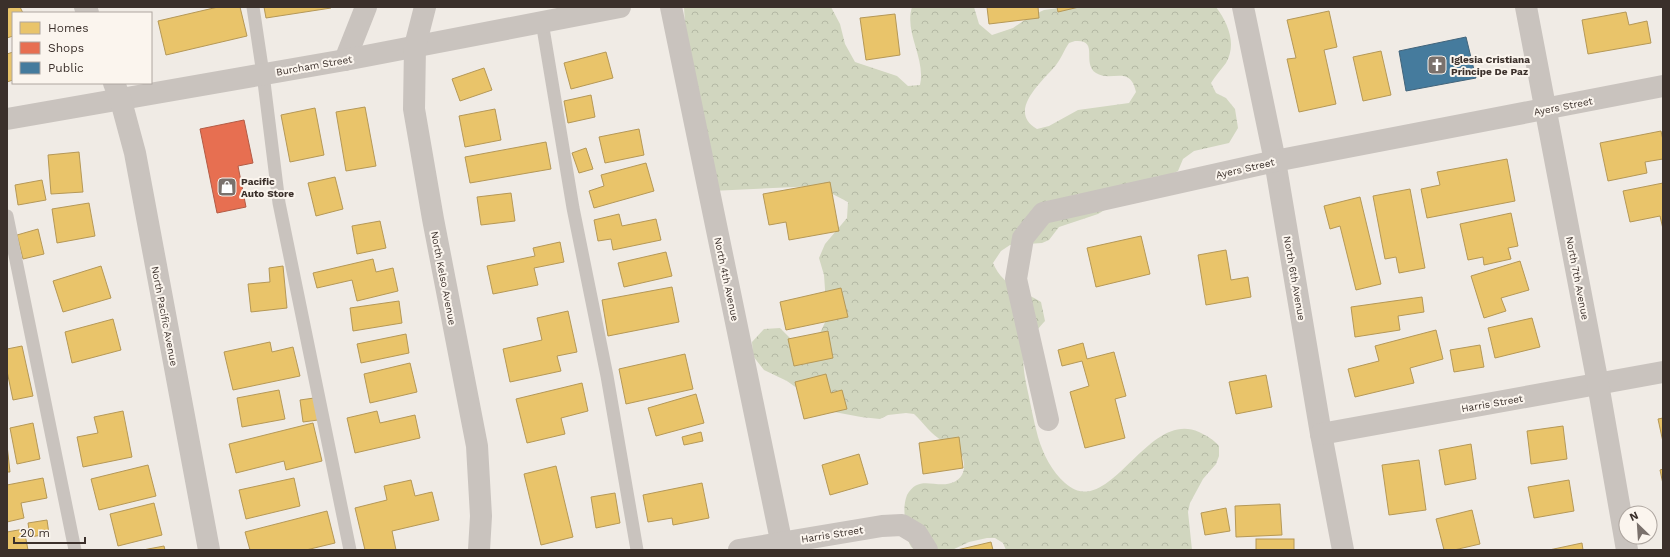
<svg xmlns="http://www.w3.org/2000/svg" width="1670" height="557" font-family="'Work Sans',sans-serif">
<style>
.forest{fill:url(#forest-crowns);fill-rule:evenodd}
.homes{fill:#e9c46a;stroke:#b59857}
.shops{fill:#e76f51;stroke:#b35c46}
.public{fill:#457b9d;stroke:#42647b}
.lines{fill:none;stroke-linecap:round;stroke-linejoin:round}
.service{stroke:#c9c3be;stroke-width:13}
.minor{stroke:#c9c3be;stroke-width:22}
.tertiary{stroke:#c9c3be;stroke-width:22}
.labels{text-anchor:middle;stroke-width:4;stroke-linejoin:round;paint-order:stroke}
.poi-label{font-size:10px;font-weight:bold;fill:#3b302b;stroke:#fbf5ee;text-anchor:start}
.street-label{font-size:10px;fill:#3b302b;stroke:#fbf5ee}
</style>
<defs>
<pattern id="forest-crowns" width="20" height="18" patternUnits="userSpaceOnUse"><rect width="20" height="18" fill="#d1d6bf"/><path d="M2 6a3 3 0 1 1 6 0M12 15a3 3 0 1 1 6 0" fill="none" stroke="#b4b8a4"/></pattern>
</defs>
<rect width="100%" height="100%" fill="#f0ebe5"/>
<path class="forest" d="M684,7H831L840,24L845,44L855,62L897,76L908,86L920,85C926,58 904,33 912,7H974L979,24L992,35L1013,28L1029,17L1044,10L1066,7H1216C1228,23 1237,44 1226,63C1221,70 1215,76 1211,83L1216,93L1226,98L1235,109L1238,128L1229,143L1194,151L1183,159L1178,171L1141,188L1098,214L1059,227L1049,240L1042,243L1010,245L1001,251L993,263C1002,285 1022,291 1041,302L1045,321C1024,344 1020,352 1026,383C1030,401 1033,419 1038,437C1043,454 1052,472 1065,483C1109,523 1147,408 1199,432C1207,436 1213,439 1219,446V456L1216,464L1203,479L1190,503L1188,512L1192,550H1006L1003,543L995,538H987L969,542L952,550H914C905,542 908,530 905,519C904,510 904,503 907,495C919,473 937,490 954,482C968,476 966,458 957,448C953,445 948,443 943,441C931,435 924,423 914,414L906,413L888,415L880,419L861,417L829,411L787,381L764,370L753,356L752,342L764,329L780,328L790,338L798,354L814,344L821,331L827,318L824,275L819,258L825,244L847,218L848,202L817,186L711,191L688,73ZM1075,41C1100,39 1081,63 1096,73C1111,83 1130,64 1136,92L1129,103L1078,110L1049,126L1037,129C1006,111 1043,81 1056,65C1061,59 1064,50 1069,43Z"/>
<g class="homes">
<path d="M11,7H20L23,13H13V36L7,38V9Z"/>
<path d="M218,7H240L247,36L166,55L158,21Z"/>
<path d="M264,7H330L331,8L266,18Z"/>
<path d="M987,7H1038L1039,18L989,24Z"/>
<path d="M1057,7H1079L1058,12Z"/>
<path d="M1329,11L1337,47L1324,50L1336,104L1299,112L1287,59L1296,58L1287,20Z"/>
<path d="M1626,12L1629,25L1647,21L1651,43L1588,54L1582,20Z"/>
<path d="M895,14L900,55L866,60L860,18Z"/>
<path d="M1381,51L1391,95L1363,101L1353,57Z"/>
<path d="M13,52V80L7,82V54Z"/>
<path d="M606,52L613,78L571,89L564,63Z"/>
<path d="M484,68L492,90L460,101L452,79Z"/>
<path d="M591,95L595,117L568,123L564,101Z"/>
<path d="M365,107L376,166L346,171L336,112Z"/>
<path d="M315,108L324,155L290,162L281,115Z"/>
<path d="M495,109L501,140L465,147L459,116Z"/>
<path d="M639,129L644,155L605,163L599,137Z"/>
<path d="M1661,131L1663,140V159L1645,162L1647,173L1608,181L1600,143Z"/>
<path d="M546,142L551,169L470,183L465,157Z"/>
<path d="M586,148L593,169L579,173L572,153Z"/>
<path d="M79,152L83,192L51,194L48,155Z"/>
<path d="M1507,159L1515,201L1427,218L1421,189L1440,185L1437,172Z"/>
<path d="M646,163L654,191L594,208L589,191L604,186L601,175Z"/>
<path d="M335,177L343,209L316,216L308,183Z"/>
<path d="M42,180L46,200L18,205L15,185Z"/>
<path d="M830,182L839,231L789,240L786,222L769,225L763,194Z"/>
<path d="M1663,183V229L1660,216L1630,222L1623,191Z"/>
<path d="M1410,189L1425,268L1399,273L1396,257L1385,259L1373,196Z"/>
<path d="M511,193L515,221L481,225L477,197Z"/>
<path d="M1360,197L1381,284L1356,290L1340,226L1330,229L1324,206Z"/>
<path d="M89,203L95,236L57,243L52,209Z"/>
<path d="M1511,213L1518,246L1508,248L1511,259L1484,265L1483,257L1468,260L1460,224Z"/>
<path d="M619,214L622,226L656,219L661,240L613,250L611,239L598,241L594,220Z"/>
<path d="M380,221L386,248L357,254L352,226Z"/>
<path d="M38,229L44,254L23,259L17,235Z"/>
<path d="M1141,236L1150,274L1096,287L1087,248Z"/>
<path d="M560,242L564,262L534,268L538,285L493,294L487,266L535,256L533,248Z"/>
<path d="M1226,250L1231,280L1248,277L1251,297L1206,305L1198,255Z"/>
<path d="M666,252L672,276L624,287L618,263Z"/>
<path d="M373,259L376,272L393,268L398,291L357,301L352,280L317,288L313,273Z"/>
<path d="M1520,261L1529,290L1501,298L1506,311L1484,318L1471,276Z"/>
<path d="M101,266L111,298L63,312L53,281Z"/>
<path d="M283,266L287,308L251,312L248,284L270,282L269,268Z"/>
<path d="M672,287L679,322L608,336L602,300Z"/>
<path d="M841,288L848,317L786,330L780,302Z"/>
<path d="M1422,297L1424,312L1398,316L1400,330L1355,337L1351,307Z"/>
<path d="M399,301L402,323L353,331L350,308Z"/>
<path d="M568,311L577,352L557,356L561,371L510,382L503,349L542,340L537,318Z"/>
<path d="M1532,318L1540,347L1495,358L1488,328Z"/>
<path d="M113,319L121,350L72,363L65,332Z"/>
<path d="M1436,330L1443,359L1410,368L1414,383L1355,397L1348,369L1379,361L1375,346Z"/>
<path d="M828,331L833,358L794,366L788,339Z"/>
<path d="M406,334L409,353L361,363L357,344Z"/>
<path d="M270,342L272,352L293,347L300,376L233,390L224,352Z"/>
<path d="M1083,343L1087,359L1114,352L1126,396L1115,399L1125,438L1085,448L1070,392L1089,386L1082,361L1062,366L1058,350Z"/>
<path d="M1480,345L1484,367L1454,372L1450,350Z"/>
<path d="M22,346L33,396L13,400L7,371V349Z"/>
<path d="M685,354L693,389L626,404L619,369Z"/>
<path d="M410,363L417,392L370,403L364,374Z"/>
<path d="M826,374L831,393L842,390L847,409L804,419L795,382Z"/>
<path d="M1266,375L1272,407L1236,414L1229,382Z"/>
<path d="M582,383L588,411L561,418L565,434L527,443L516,399Z"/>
<path d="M279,390L285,419L242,427L237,398Z"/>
<path d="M696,394L704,423L656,436L648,408Z"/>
<path d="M314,398L318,420L303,422L300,400Z"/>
<path d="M123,411L132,457L83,467L77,437L98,433L94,417Z"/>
<path d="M377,411L380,423L415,415L420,438L355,453L347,418Z"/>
<path d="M1663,418V442L1658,419Z"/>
<path d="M33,423L40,459L17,464L10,428Z"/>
<path d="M313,423L322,461L286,470L284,461L236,473L229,444Z"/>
<path d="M1563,426L1567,459L1531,464L1527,431Z"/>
<path d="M701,432L703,441L684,445L682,437Z"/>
<path d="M959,437L963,468L923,474L919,443Z"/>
<path d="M1471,444L1476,479L1445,485L1439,450Z"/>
<path d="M7,445L10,472H7Z"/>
<path d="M859,454L868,484L830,495L822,465Z"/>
<path d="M1419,460L1426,510L1389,515L1382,465Z"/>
<path d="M148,465L156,496L99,510L91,479Z"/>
<path d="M556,466L573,537L541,545L524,474Z"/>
<path d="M1663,469V484L1660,470Z"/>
<path d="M43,478L47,498L21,503L24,518L7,522V485Z"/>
<path d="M294,478L300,506L246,519L239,490Z"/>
<path d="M411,480L415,496L432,492L439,520L392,531L396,550H365L355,508L387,500L384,486Z"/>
<path d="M1569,480L1574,511L1534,518L1528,487Z"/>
<path d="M702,483L709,518L673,525L672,518L648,522L643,495Z"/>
<path d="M615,493L620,523L596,528L591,497Z"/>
<path d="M154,503L162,535L118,546L110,514Z"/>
<path d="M1280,504L1282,535L1236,537L1235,506Z"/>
<path d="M1226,508L1230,531L1205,535L1201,513Z"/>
<path d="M1472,510L1480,544L1454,550H1444L1436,519Z"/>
<path d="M327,511L335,543L306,550H250L245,532Z"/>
<path d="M47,520L49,534L30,537L28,523Z"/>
<path d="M24,529L28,550H7V532Z"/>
<rect x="1256" y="539" width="38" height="11"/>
<path d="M991,542L993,550H957Z"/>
<path d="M1582,543L1583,550H1549Z"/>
<path d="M164,546L165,550H143Z"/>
</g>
<path class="shops" d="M244,120L253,163L238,166L246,207L217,213L200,129Z"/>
<path class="public" d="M1466,37L1476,78L1406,91L1399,51Z"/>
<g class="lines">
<g class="service">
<path d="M253,7L263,74L279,203L350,550"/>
<path d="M542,22L573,208L607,376L637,550"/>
<path d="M7,216L75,550"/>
</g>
<g class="minor">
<path d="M671,7L783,550"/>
<path d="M1243,7L1275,161L1321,434L1343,550"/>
<path d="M345,60L366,7"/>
<path d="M7,119L345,60L620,7"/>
<path d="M1048,420L1016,279L1023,238L1043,213L1275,161L1663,86"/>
<path d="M1321,434L1663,372"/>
<path d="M739,550L882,526L902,525L917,534L927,550"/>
</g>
<g class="tertiary">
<path d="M85,7L88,13"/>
<path d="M425,7L415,46L414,109L433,219L477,446L481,516L479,550"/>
<path d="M1526,7L1598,384L1627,550"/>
<path d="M114,83L121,101L135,153L209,550"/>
</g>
</g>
<defs>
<symbol id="church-square" viewBox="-11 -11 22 22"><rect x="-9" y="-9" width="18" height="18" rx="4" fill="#7a716c" stroke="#fbf5ee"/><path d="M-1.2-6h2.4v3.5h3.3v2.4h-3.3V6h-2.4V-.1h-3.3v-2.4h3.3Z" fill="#fff"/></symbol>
<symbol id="shop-square" viewBox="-11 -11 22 22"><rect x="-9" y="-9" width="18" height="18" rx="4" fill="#7a716c" stroke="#fbf5ee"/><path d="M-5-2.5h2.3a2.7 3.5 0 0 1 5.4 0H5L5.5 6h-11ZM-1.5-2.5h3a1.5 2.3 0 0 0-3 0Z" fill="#fff"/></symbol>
</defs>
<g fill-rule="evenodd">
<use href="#church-square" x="1426" y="54" width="22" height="22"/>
<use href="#shop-square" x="216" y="176" width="22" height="22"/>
</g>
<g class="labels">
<g class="poi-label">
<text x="1451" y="63">Iglesia Cristiana<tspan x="1451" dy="12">Principe De Paz</tspan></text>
<text x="241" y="185">Pacific<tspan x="241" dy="12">Auto Store</tspan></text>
</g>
<g class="street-label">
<text transform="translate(314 65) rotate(-10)" y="4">Burcham Street</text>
<text transform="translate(1563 106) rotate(-11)" y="4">Ayers Street</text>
<text transform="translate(1245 168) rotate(-13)" y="4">Ayers Street</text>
<text transform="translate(444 278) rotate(79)" y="4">North Kelso Avenue</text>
<text transform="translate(1295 278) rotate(80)" y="4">North 6th Avenue</text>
<text transform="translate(1578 278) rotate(79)" y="4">North 7th Avenue</text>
<text transform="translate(727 279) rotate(78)" y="4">North 4th Avenue</text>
<text transform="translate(165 316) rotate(79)" y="4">North Pacific Avenue</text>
<text transform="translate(1492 403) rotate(-10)" y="4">Harris Street</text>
<text transform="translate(832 534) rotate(-9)" y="4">Harris Street</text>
</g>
</g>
<rect width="1670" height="557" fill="none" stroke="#3b302b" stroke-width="16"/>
<rect x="12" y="12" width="140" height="72" fill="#fbf5ee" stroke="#aea6a0"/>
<rect x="20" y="22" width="20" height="12" fill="#e9c46a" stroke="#aea6a0"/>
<text x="48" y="32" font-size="12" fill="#3b302b">Homes</text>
<rect x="20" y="42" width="20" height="12" fill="#e76f51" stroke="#aea6a0"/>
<text x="48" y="52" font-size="12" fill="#3b302b">Shops</text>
<rect x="20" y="62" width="20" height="12" fill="#457b9d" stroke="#aea6a0"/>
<text x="48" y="72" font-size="12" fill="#3b302b">Public</text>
<g transform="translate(1638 525) rotate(335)"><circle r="19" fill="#fbf5ee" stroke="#aea6a0"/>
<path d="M0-3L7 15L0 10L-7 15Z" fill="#7a716c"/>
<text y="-6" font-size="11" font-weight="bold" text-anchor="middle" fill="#3b302b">N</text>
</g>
<path d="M14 537v6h71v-6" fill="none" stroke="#3b302b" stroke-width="2"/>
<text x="20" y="537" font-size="12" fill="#3b302b" stroke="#fbf5ee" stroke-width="3" paint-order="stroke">20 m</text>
</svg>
